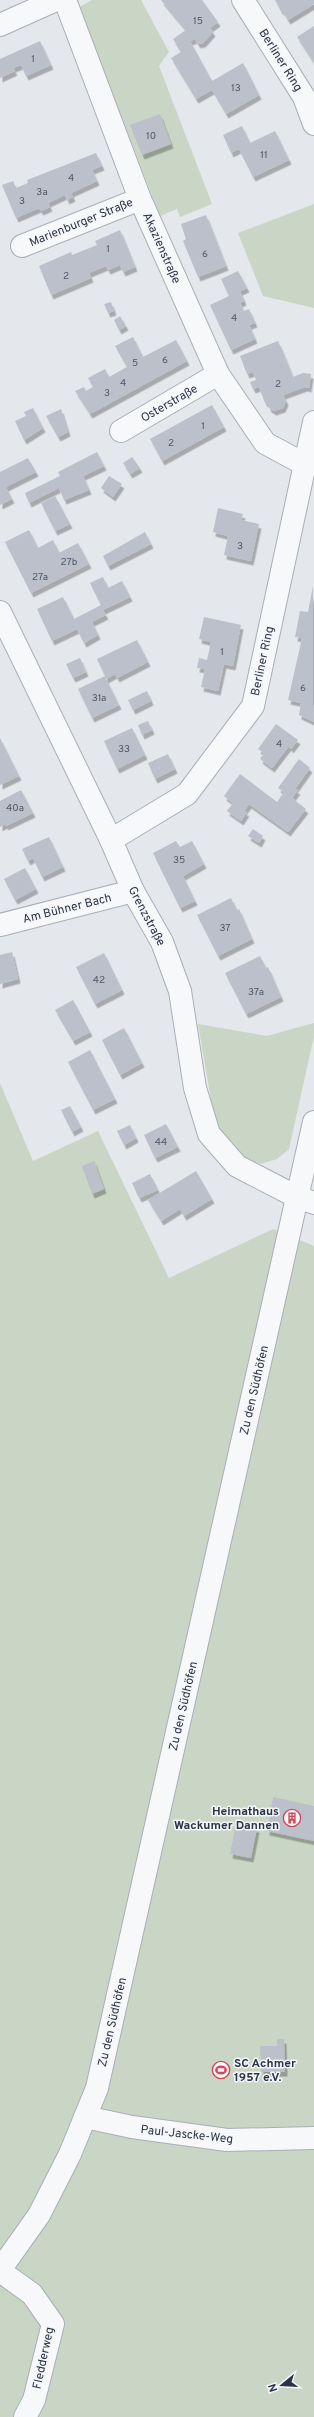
<svg xmlns="http://www.w3.org/2000/svg" width="314" height="2417" font-family="Overpass,sans-serif">
<style>
.green{fill:#c9d6c5}
.building{fill:#bbc0ca;filter:url(#shadow)}
.lines{fill:none;stroke-linecap:round;stroke-linejoin:round}
.minor-casing{stroke:#a9aeb7;stroke-width:24}
.minor{stroke:#f7f8fa;stroke-width:22}
.labels{text-anchor:middle;stroke-width:3;stroke-linejoin:round;paint-order:stroke}
.number-label{font-size:10px;fill:#4f5766}
.street-label{font-size:12px;fill:#2b3445;stroke:#f4f6f9}
.poi-label{font-size:12px;font-weight:bold;fill:#2b3445;stroke:#f4f6f9;text-anchor:end}
</style>
<defs>
<filter id="shadow"><feDropShadow dx="2.5" dy="4.5" stdDeviation="0" flood-color="#0004"/></filter>
</defs>
<rect width="100%" height="100%" fill="#e4e7ec"/>
<g class="green">
<path d="M92,0H141L169,52L159,66L212,204L180,217L177,209L160,216L79,7Z"/>
<path d="M314,204V308L263,296L238,233Z"/>
<path d="M314,1023V1036L289,1149L277,1159L261,1164L239,1155L215,1123L198,1024L267,1036Z"/>
<path d="M0,1083L33,1161L98,1131L169,1278L273,1229L314,1246V2417H0Z"/>
</g>
<g class="building">
<path d="M161,0H202L218,22L210,28L213,32L203,43L198,44L195,39L190,41L212,81L243,63L259,95L226,114L212,90L196,99L171,58L181,52L173,39L186,30Z"/>
<path d="M275,0H314V4L288,20L282,10L281,11Z"/>
<path d="M314,26V63L297,37Z"/>
<path d="M40,41L51,65L26,76L21,65L13,68L15,71L0,78V59Z"/>
<path d="M160,114L171,144L142,155L130,125Z"/>
<path d="M242,126L250,143L275,131L289,160L253,177L239,149L231,153L223,135Z"/>
<path d="M96,153L102,166L92,170L97,181L71,193L73,197L67,200L65,195L48,203L50,207L41,211L39,208L16,218L2,185L13,181L16,188L28,183L27,180Z"/>
<path d="M206,215L226,266L198,277L183,241L186,239L181,224Z"/>
<path d="M120,230L135,267L123,272L120,265L108,270L106,266L89,273L91,278L51,295L39,266L71,252L72,255L97,245L95,241Z"/>
<path d="M238,271L247,288L240,291L244,301L240,303L244,311L249,309L255,323L249,325L255,339L231,350L210,305L229,296L221,279Z"/>
<path d="M111,302L114,311L108,313L104,304Z"/>
<path d="M120,316L126,326L119,330L114,320Z"/>
<path d="M133,337L143,357L176,340L187,361L90,414L75,391L84,387L86,391L93,387L88,378L105,369L109,377L127,367L115,346Z"/>
<path d="M278,341L293,377L303,373L311,374L309,388L305,387L283,395L286,401L283,408L274,411L269,408L267,402L265,403L259,387L253,389L250,382L256,380L253,372L247,374L240,356Z"/>
<path d="M212,405L224,427L162,461L150,439Z"/>
<path d="M33,408L43,428L24,440L15,421L26,416L24,412Z"/>
<path d="M61,409L68,432L58,437L46,416Z"/>
<path d="M97,452L104,466L83,476L89,490L64,500L59,488L29,503L25,493L60,476L58,472Z"/>
<path d="M132,457L140,468L130,474L123,463Z"/>
<path d="M28,458L36,472L6,487L12,499L0,505V472Z"/>
<path d="M109,476L122,484L113,497L101,488Z"/>
<path d="M55,496L70,524L55,531L41,503Z"/>
<path d="M218,508L243,514L241,520L259,524L251,561L224,555L228,536L213,532Z"/>
<path d="M29,530L38,548L53,540L59,553L78,543L89,564L31,593L5,542Z"/>
<path d="M145,532L151,544L108,566L103,556Z"/>
<path d="M103,577L108,588L122,581L130,597L103,610L106,615L92,622L98,635L84,643L77,629L52,641L37,609L63,597L74,619L101,605L90,583Z"/>
<path d="M313,586V705L314,722L299,715L301,703L288,700L302,638L295,637L300,611L308,612Z"/>
<path d="M204,617L241,625L233,666L224,664L218,691L201,687L205,669L197,668L199,658L207,660L211,642L199,639Z"/>
<path d="M137,640L148,662L117,678L115,674L106,679L119,705L92,718L78,689L105,676L97,659Z"/>
<path d="M80,658L86,672L73,678L66,664Z"/>
<path d="M147,691L151,701L133,710L128,700Z"/>
<path d="M148,721L152,730L142,735L138,725Z"/>
<path d="M276,724L298,740L291,749L289,746L272,768L260,759L264,753L258,749Z"/>
<path d="M132,728L145,755L117,769L104,741Z"/>
<path d="M0,738L19,776L0,785Z"/>
<path d="M168,754L175,769L155,779L148,763Z"/>
<path d="M299,759L310,768L295,789L298,790L292,798L306,809L288,832L249,804L244,811L247,812L241,821L227,811L233,803L224,796L240,774L277,802L284,792L278,788Z"/>
<path d="M21,790L33,813L6,826L5,824L0,827V801Z"/>
<path d="M253,829L263,836L259,843L248,836Z"/>
<path d="M49,837L63,867L42,877L33,858L28,861L22,849Z"/>
<path d="M176,841L180,847L192,841L204,864L183,876L195,901L180,908L153,853Z"/>
<path d="M25,868L36,889L15,900L4,879Z"/>
<path d="M231,898L237,910L239,909L252,939L218,956L197,915Z"/>
<path d="M12,952L18,979L0,984V955Z"/>
<path d="M104,953L122,990L95,1004L76,967Z"/>
<path d="M260,956L266,968L268,967L281,997L246,1014L225,973Z"/>
<path d="M73,1000L90,1032L73,1041L55,1010Z"/>
<path d="M124,1028L142,1063L120,1075L102,1040Z"/>
<path d="M90,1050L115,1099L93,1110L68,1062Z"/>
<path d="M70,1106L81,1127L72,1132L61,1110Z"/>
<path d="M166,1124L178,1147L155,1158L144,1135Z"/>
<path d="M130,1125L136,1138L124,1145L117,1131Z"/>
<path d="M94,1161L104,1189L92,1194L82,1166Z"/>
<path d="M196,1171L212,1199L184,1216L180,1209L161,1221L148,1200Z"/>
<path d="M150,1174L158,1190L139,1198L132,1183Z"/>
<path d="M273,1797L314,1806V1841L267,1831Z"/>
<path d="M236,1824L257,1828L251,1858L230,1854Z"/>
<path d="M277,2039H284L285,2072H261L260,2046H277Z"/>
</g>
<g class="lines">
<defs>
<g id="minor">
<path d="M65,0L140,199L218,374L265,443L304,464"/>
<path d="M243,0L304,97L314,124"/>
<path d="M0,25L56,0"/>
<path d="M22,246L140,199"/>
<path d="M121,431L218,374"/>
<path d="M0,612L111,840L133,891L162,942L180,991L195,1088L209,1134L237,1166L297,1197L314,1203"/>
<path d="M111,840L187,794L253,706L314,422"/>
<path d="M0,925L133,891"/>
<path d="M85,2117L132,2127L227,2140L314,2138"/>
<path d="M0,2270L39,2215L70,2154L97,2088L314,1122"/>
<path d="M0,2271L32,2294L53,2324L34,2400L25,2417"/>
</g>
</defs>
<use href="#minor" class="minor-casing"/>
<use href="#minor" class="minor"/>
</g>
<defs>
<symbol id="building-ring" viewBox="-11 -11 22 22"><circle r="9.5" fill="#f4f6f9" stroke="#d1495b" stroke-width="1.5"/><path d="M-4-6H4V6H1V3H-1V6H-4ZM-2.5-4.3h1.7v1.8h-1.7ZM.8-4.3h1.7v1.8H.8ZM-2.5-1h1.7V.8h-1.7ZM.8-1h1.7V.8H.8Z" fill="#d1495b"/></symbol>
<symbol id="stadium-ring" viewBox="-11 -11 22 22"><circle r="9.5" fill="#f4f6f9" stroke="#d1495b" stroke-width="1.5"/><path d="M0-5a6.5 5 0 1 0 0 10a6.5 5 0 1 0 0-10ZM-3.5-1.8h7v3.6h-7Z" fill="#d1495b"/></symbol>
</defs>
<g fill-rule="evenodd">
<use href="#building-ring" x="282" y="1808" width="20" height="20"/>
<use href="#stadium-ring" x="211" y="2060" width="20" height="20"/>
</g>
<g class="labels">
<g class="number-label">
<text x="198" y="24">15</text>
<text x="33" y="62">1</text>
<text x="236" y="91">13</text>
<text x="151" y="139">10</text>
<text x="264" y="158">11</text>
<text x="71" y="181">4</text>
<text x="42" y="195">3a</text>
<text x="22" y="204">3</text>
<text x="108" y="252">1</text>
<text x="205" y="257">6</text>
<text x="66" y="279">2</text>
<text x="234" y="321">4</text>
<text x="165" y="363">6</text>
<text x="135" y="366">5</text>
<text x="123" y="386">4</text>
<text x="278" y="387">2</text>
<text x="107" y="396">3</text>
<text x="203" y="429">1</text>
<text x="171" y="446">2</text>
<text x="240" y="549">3</text>
<text x="69" y="565">27b</text>
<text x="40" y="580">27a</text>
<text x="222" y="655">1</text>
<text x="303" y="691">6</text>
<text x="99" y="701">31a</text>
<text x="279" y="747">4</text>
<text x="124" y="752">33</text>
<text x="15" y="811">40a</text>
<text x="179" y="863">35</text>
<text x="225" y="931">37</text>
<text x="99" y="983">42</text>
<text x="256" y="995">37a</text>
<text x="161" y="1145">44</text>
</g>
<g class="street-label">
<text transform="translate(281 60) rotate(58)" y="4">Berliner Ring</text>
<text transform="translate(81 222) rotate(-22)" y="4">Marienburger Straße</text>
<text transform="translate(162 248) rotate(66)" y="4">Akazienstraße</text>
<text transform="translate(169 403) rotate(-30)" y="4">Osterstraße</text>
<text transform="translate(262 661) rotate(-78)" y="4">Berliner Ring</text>
<text transform="translate(67 908) rotate(-14)" y="4">Am Bühner Bach</text>
<text transform="translate(147 916) rotate(62)" y="4">Grenzstraße</text>
<text transform="translate(254 1390) rotate(-77)" y="4">Zu den Südhöfen</text>
<text transform="translate(183 1706) rotate(-77)" y="4">Zu den Südhöfen</text>
<text transform="translate(112 2022) rotate(-77)" y="4">Zu den Südhöfen</text>
<text transform="translate(187 2134) rotate(6)" y="4">Paul-Jascke-Weg</text>
<text transform="translate(43 2358) rotate(-78)" y="4">Fledderweg</text>
</g>
<g class="poi-label">
<text x="279" y="1815">Heimathaus<tspan x="279" dy="14">Wackumer Dannen</tspan></text>
<text x="234" y="2067" text-anchor="start">SC Achmer<tspan x="234" dy="14">1957 e.V.</tspan></text>
</g>
</g>
<g transform="translate(282 2385) rotate(252)" stroke="#f4f6f9" stroke-width="3" paint-order="stroke">
<path d="M0-3L7 15L0 10L-7 15Z" fill="#2b3445"/>
<text y="-6" font-size="11" font-weight="bold" text-anchor="middle" fill="#2b3445">N</text>
</g>
</svg>
